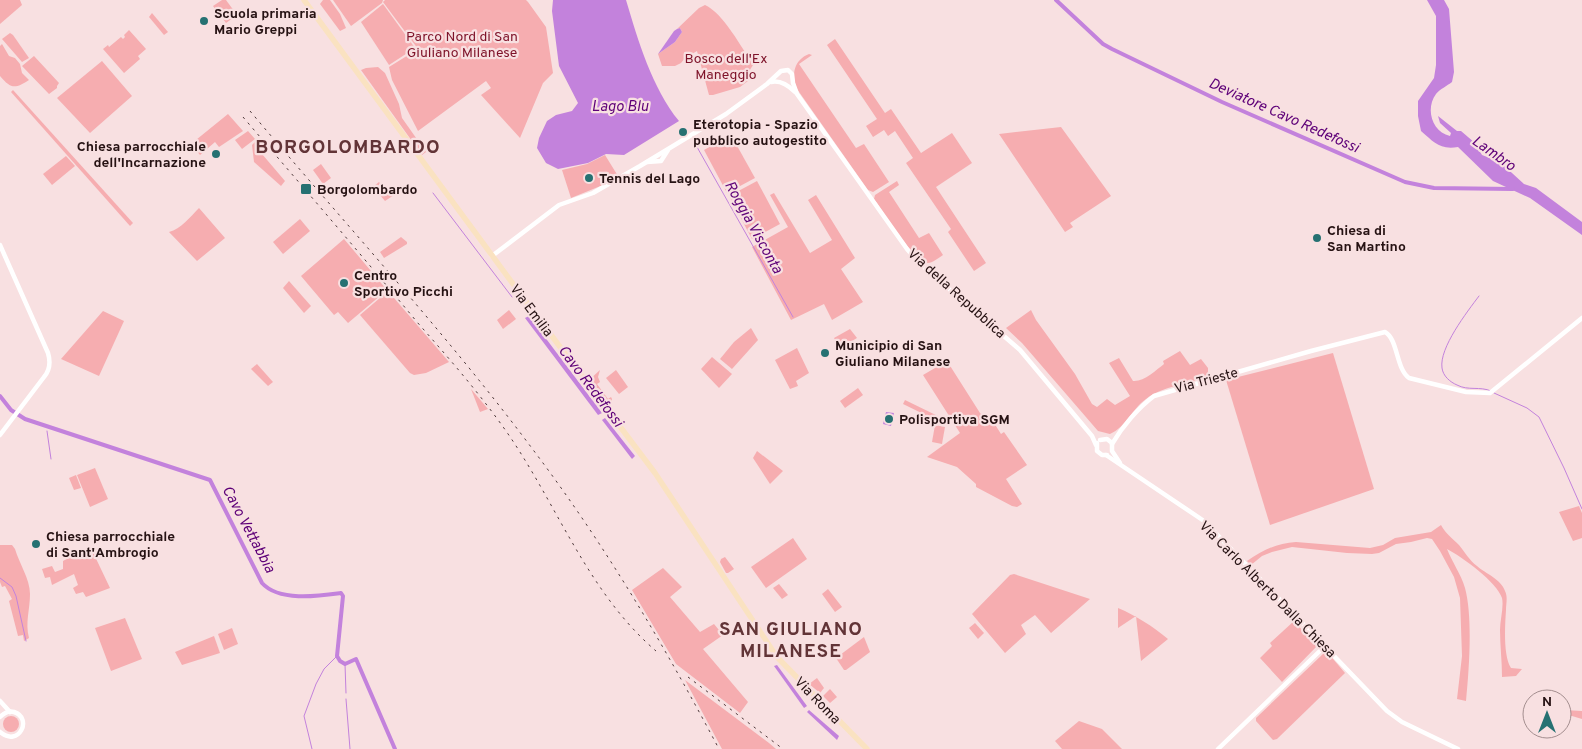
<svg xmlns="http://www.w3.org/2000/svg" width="1582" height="749" font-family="Overpass,sans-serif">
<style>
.green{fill:#f6adb0}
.water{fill:#c382dc}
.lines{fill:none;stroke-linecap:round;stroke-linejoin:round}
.stream{stroke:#c382dc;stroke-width:1}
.canal{stroke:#c382dc;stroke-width:4}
.minor{stroke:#fff;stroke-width:4.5}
.major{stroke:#fae2c1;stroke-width:5.5}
.rail{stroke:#503b3c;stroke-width:1;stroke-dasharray:2.5 5;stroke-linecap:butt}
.poi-dot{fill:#267172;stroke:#f8e0e1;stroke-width:2}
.labels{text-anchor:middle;stroke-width:4.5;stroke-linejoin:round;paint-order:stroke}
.poi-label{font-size:14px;font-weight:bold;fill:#261213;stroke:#f8e0e1;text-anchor:start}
.park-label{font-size:14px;fill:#7e1229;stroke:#f8e0e1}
.street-label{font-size:14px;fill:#261213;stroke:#f8e0e1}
.water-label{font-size:15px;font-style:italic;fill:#5e0078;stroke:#f8e0e1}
.district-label{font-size:19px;font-weight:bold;letter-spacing:1px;fill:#623437;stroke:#f8e0e1}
</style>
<rect width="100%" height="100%" fill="#f8e0e1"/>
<g class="green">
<path d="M0,0H20L22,5L0,24Z"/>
<path d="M222,0H226L237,15L226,23L213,6Z"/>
<path d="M323,0H330L340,14L346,28L340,31L320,4Z"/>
<path d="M333,0H383L382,3L351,26Z"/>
<path d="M385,0H526L528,2L546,27L553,73L543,83L520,138L481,95L491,88L486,81L418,131L392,80L389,67L418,49L383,2Z"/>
<path d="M383,4L415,48L389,65L361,22Z"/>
<path d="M705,5C723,13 742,48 753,65L748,73V81L740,87L713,95H709L697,51L685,58L681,63L675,66H662L658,54L675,42L682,32L680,28L677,29L699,8Z"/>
<path d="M152,13L168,32L164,35L149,17Z"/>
<path d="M129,30L146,49L138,56L140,59L124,73L103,49L108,45L109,47L121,37L123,39L125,37L124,35Z"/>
<path d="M10,33L13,35L29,58L22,62L2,39Z"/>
<path d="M835,39L885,113L891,109L921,153L952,133L972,163L936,187L986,263L974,271L948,232L951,229L906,163L913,158L895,131L888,136L884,130L873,137L866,126L877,119L827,45Z"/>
<path d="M2,44L9,56L15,58L20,64L22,73L29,80C15,89 11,89 0,76V46Z"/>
<path d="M809,54L812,55L799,64L856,148L864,144L889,182L873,192L868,190L797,89C791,74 794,60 809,54Z"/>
<path d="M34,56L59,83L57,86V88L49,94L22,66Z"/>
<path d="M102,61L132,96L90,133L57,98Z"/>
<path d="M378,67L385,73L399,104L402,118L426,152L422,155L361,70L366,68Z"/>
<path d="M13,90L133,223L130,226L11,92Z"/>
<path d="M228,114L243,131L219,147L215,142L200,155L191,144Z"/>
<path d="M1061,127L1111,196L1070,223L1073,227L1065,232L999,134Z"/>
<path d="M248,131L255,139L242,149L235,140Z"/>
<path d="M731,135L755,178L727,193L704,150Z"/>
<path d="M257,140L266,150L262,154L285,181L281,186L254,162L252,145Z"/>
<path d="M605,155L618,176L603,185L571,198L562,170L587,164Z"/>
<path d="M66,156L75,166L52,185L43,174Z"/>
<path d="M321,164L331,178L323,184L313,170Z"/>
<path d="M757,181L780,224L752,239L729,196Z"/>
<path d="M897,181L899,185L889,192L919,238L929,233L943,255C938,258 932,264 926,263C914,261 882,210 874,199L875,195Z"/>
<path d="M379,182L383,187H388L394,195L385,201L373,187Z"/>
<path d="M774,193L810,253L832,240L808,200L816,195L855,258L841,269L863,302L832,320L824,304L791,320L752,247L788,227L770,195Z"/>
<path d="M199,208L225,238L197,261L169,232C181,229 190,217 199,208Z"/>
<path d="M300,219L310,231L283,254L273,242Z"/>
<path d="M401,237L407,242V244L384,258L380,252Z"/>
<path d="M344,239L387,290L348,323L338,312L334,315L301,276Z"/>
<path d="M289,281L311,306L304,313L283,288Z"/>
<path d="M388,291L449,362L426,373L414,375L410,373L360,315Z"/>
<path d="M509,310L516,319L503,329L497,320Z"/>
<path d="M1031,310L1036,320L1075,374L1092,404L1097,407L1107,399L1115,405L1130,396L1109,363L1119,358L1133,381C1144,382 1156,370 1164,364L1163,361L1180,351L1190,365L1201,359L1208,368V377C1190,383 1161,387 1146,399C1132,409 1126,427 1110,434L1098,431L1022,343L1006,328Z"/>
<path d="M103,311L124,321L99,376L61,359Z"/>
<path d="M751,328L758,340L732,369L720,359L734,342Z"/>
<path d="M850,329L857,338L840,348L834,338Z"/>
<path d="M797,348L809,373L796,381L798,386L790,389L775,360Z"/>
<path d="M1333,353L1374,489L1270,525L1226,380Z"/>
<path d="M712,357L732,374L719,388L701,369Z"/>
<path d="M947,361L980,413L985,418L989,415L1001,434L1004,432L1027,465L1006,479L1022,504L1017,507L1012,506L976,487V484L957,467L927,457L960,433L923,375Z"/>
<path d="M257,364L273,382L268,386L251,369Z"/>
<path d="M600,370L598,377L600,382L597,384L608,399L611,397L612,399L611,404L607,403L589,380Z"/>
<path d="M616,370L628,387L619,394L606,378Z"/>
<path d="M858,388L863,395L845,408L840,401Z"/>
<path d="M471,389L488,409L480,412Z"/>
<path d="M905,400L948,421L946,425L903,404Z"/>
<path d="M935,425L945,427L942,444L932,442Z"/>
<path d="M757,451L783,471L770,484L753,458Z"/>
<path d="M95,468L108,499L90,507L77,475Z"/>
<path d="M76,475L81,488L74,490L69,478Z"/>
<path d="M1579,506L1582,513V538L1573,541L1559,512Z"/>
<path d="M1441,525C1446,534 1452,538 1459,545C1465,552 1469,560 1477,566C1486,574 1501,579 1505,591C1508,597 1506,604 1506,610C1505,625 1503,656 1511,668L1522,669L1516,676L1502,677C1502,661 1500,645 1500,630C1500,620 1504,607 1502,598C1497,582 1462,557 1447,549C1452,562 1461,574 1465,588C1473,618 1469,670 1466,701L1457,699L1462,656L1460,598L1454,577L1440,551L1432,539L1427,538L1411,542L1396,544L1379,553L1372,554L1347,553L1292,547L1272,552L1262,556L1251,565L1247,561C1263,550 1277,543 1296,542L1370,548L1383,545L1395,538L1431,532Z"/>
<path d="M793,538L807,559L766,588L751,567Z"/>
<path d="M0,545H12L15,549C19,563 30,579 30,594C30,610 25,622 29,638L24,641L23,635L18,636L9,601L12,599L5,586L2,587L0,582Z"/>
<path d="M90,546L110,588L86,597L83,592L76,594L73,588L78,585L74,574L52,585L50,577L45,578L42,569L52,566L55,572L63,569V561Z"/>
<path d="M725,557L734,569L728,573H726L720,562L721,559Z"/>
<path d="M663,568L682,587L670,597L700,632L714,624L723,635L703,649L748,702L740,713L676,664L632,590Z"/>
<path d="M1014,574L1090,599L1051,633L1035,615L1021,625L1026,634L1005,653L972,614L1010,575Z"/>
<path d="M779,584L788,595L782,599L773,588Z"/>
<path d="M828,589L842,607L835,612L822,594Z"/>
<path d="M1118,608C1137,616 1152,626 1168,639L1141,661L1136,616L1118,628Z"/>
<path d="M125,618L142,659L111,671L95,628Z"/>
<path d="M1294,621L1317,646L1282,682L1260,658L1272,646L1270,643Z"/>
<path d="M975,623L984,633L978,639L969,628Z"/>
<path d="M232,628L238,644L224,650L218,634Z"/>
<path d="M214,636L220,653L182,665L175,652Z"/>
<path d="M864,637L870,652L846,670H844L836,658Z"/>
<path d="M1324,653H1328L1345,673L1277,739L1273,740L1256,721V718Z"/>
<path d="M817,678L824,688L820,693L809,684Z"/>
<path d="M685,680L769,743L776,749H722Z"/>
<path d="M830,689L837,697L830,703L823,696Z"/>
<path d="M1564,710L1582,711V719L1572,716L1564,717Z"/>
<circle cx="11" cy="724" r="8"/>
<path d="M1079,721L1102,729L1122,749H1062L1055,741Z"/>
</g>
<g class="water">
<path d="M553,0H626C638,40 652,88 679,121L624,155L606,154L588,163L558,169L546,163L537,148L539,138L547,121L556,115L572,111L578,103L559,66L552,11Z"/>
<path d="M1427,0H1444L1449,9L1454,72L1452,82C1447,86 1440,89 1436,94C1425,109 1432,132 1450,136L1451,133L1440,123L1438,116L1457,131H1461L1475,143L1482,155L1500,162L1524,184L1536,188L1582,222V235L1530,198L1493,181L1458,147C1439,150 1434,142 1421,131L1418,116V101L1434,78L1436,65V16Z"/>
<path d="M680,28L682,32L675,42L658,54L674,31L677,29Z"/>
<path d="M529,316L602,413L598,415L525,318Z"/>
<path d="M886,412L894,413L891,426L883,424Z"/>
<path d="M605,418L635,456L632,459L602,420Z"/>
<path d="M777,665L807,706L804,708L774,666Z"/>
<path d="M809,710L839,736L837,740L807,712Z"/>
</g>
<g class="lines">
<g class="stream">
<path d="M697,147L793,317"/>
<path d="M433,193L512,297"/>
<path d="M1479,296C1467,312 1439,348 1442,368C1443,376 1450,382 1457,385C1468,391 1480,386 1491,391"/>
<path d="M1494,393L1527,408L1539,417L1564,468L1582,509"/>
<path d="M47,431L51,459"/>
<path d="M0,578L12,587L16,596L26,641"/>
<path d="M345,664L346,693"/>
<path d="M346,699L350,749"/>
<path d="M312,749L304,716L316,684L324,669L337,656"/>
</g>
<g class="canal">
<path d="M1056,0L1103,44L1112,49L1222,102L1405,182L1434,188L1513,189"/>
<path d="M0,396L11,410L25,419L210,480L262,583C279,602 319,596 341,593L343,596L337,656L340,661L345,664L356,659L395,749"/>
</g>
<g class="minor">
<path d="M771,82C780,80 788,85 795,92"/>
<path d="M647,162L661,161L668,150"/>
<path d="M0,245L48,353C51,363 50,370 44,377L0,435"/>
<path d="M492,256L559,205L593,193L640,166L726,114L767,84L781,71L788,70L792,74L793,83L797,94L907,249L919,263L1020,350L1092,436L1096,445"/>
<path d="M1100,440L1107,439L1112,443V451L1120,463"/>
<path d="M1097,443V451L1102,455H1107"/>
<path d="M1112,444C1122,427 1138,408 1154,396L1311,351L1385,332C1398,339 1396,369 1409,378L1466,392L1490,393L1582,318"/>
<path d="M1106,455L1204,521L1387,711L1402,722L1458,749"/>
<path d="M0,701L10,712"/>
<path d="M0,717C4,713 8,710 14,712C33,718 19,748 0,732"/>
<path d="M1218,749L1325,646"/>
</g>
<path class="major" d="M304,0L533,311L655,473L777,657L867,749"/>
<g class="rail">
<path d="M250,111C345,224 446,333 534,451C605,545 664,645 719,749"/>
<path d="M243,117C301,185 360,253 417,322C446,355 475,388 501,424C555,498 585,590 656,651"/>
<path d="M688,677L783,749"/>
</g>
</g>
<g class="poi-dot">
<circle cx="204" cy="21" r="5"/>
<circle cx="683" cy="132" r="5"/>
<circle cx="216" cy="154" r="5"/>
<circle cx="589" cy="178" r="5"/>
<rect x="300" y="183" width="12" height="12" rx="2.5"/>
<circle cx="1317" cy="238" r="5"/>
<circle cx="344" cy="283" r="5"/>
<circle cx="825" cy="353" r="5"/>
<circle cx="889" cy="419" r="5"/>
<circle cx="36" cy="544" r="5"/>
</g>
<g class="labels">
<g class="poi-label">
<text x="214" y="18">Scuola primaria<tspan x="214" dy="16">Mario Greppi</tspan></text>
<text x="693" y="129">Eterotopia - Spazio<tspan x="693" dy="16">pubblico autogestito</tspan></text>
<text x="206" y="151" text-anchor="end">Chiesa parrocchiale<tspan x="206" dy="16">dell'Incarnazione</tspan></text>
<text x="599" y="183">Tennis del Lago</text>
<text x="317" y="194">Borgolombardo</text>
<text x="1327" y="235">Chiesa di<tspan x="1327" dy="16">San Martino</tspan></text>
<text x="354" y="280">Centro<tspan x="354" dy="16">Sportivo Picchi</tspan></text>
<text x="835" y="350">Municipio di San<tspan x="835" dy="16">Giuliano Milanese</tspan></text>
<text x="899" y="424">Polisportiva SGM</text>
<text x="46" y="541">Chiesa parrocchiale<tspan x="46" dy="16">di Sant'Ambrogio</tspan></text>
</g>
<g class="park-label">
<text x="462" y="41">Parco Nord di San<tspan x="462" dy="16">Giuliano Milanese</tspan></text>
<text x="726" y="63">Bosco dell'Ex<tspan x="726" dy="16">Maneggio</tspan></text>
</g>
<g class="street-label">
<text transform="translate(957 293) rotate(42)" y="5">Via della Repubblica</text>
<text transform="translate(532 310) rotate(53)" y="5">Via Emilia</text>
<text transform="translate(1206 380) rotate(-15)" y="5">Via Trieste</text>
<text transform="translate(1268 589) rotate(45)" y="5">Via Carlo Alberto Dalla Chiesa</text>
<text transform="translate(818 700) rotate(46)" y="5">Via Roma</text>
</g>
<g class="water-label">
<text x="620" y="111">Lago Blu</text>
<text transform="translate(1284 115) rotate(24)" y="5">Deviatore Cavo Redefossi</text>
<text transform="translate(1494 153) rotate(35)" y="5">Lambro</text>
<text transform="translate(754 227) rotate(61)" y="5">Roggia Visconta</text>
<text transform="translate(591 386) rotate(53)" y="5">Cavo Redefossi</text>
<text transform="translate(249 529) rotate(62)" y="5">Cavo Vettabbia</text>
</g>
<g class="district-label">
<text x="348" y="153">BORGOLOMBARDO</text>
<text x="791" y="635">SAN GIULIANO<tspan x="791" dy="22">MILANESE</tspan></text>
</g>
</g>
<g transform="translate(1547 714)"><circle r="24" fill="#f8e0e1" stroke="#a48e8f"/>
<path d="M0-4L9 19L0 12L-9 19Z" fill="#267172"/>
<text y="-8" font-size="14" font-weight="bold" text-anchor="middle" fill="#261213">N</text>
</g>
</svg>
